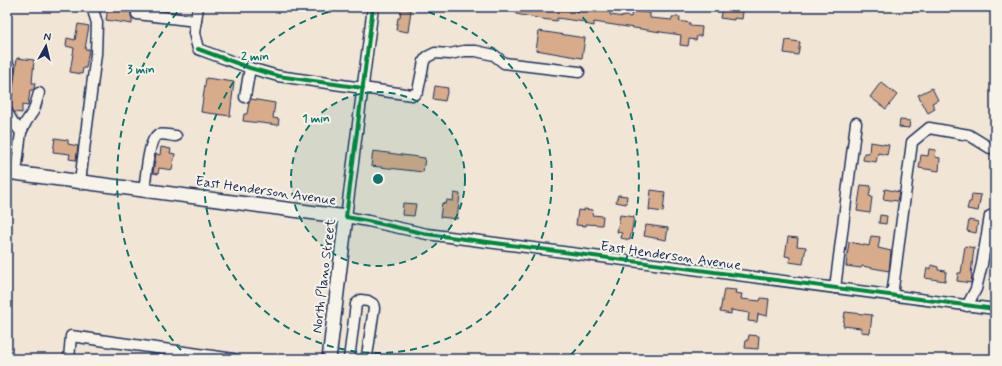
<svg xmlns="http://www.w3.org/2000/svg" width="1002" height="366" font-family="Mynerve,sans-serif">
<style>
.building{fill:#d8ac8a;stroke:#1b2f5e}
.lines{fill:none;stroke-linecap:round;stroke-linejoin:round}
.minor-casing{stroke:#1b2f5e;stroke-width:13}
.major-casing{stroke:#1b2f5e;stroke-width:16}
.minor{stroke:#f7f3e8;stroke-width:10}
.major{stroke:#f7f3e8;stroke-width:13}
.cycleway-casing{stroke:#f7f3e8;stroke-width:6}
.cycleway{stroke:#00873e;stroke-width:4}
.ring{fill:none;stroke:#0f766e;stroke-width:2;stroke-dasharray:7 5}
.labels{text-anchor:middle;stroke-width:4;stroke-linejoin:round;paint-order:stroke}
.street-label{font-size:14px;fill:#1b2f5e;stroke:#f7f3e8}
.centre{fill:#0f766e;stroke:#f7f3e8;stroke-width:2}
.ring-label{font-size:12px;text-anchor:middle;font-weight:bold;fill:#0f766e;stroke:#f7f3e8;stroke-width:4;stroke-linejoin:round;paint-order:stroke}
</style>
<rect width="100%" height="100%" fill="#f1e5d5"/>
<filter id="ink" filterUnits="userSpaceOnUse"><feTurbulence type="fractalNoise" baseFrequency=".025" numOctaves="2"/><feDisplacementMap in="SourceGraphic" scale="8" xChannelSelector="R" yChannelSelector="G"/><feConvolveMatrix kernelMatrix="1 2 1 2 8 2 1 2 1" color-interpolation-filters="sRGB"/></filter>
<g filter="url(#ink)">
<g class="building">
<path d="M108,7H134L131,13V16L132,18V24L106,20Z"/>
<path d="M517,7H571V9L584,10V9L592,10V7H604L611,8L610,15L624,17V16L631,17L632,11L650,13V18L672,20V17H680L679,21L690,23V26L702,27L701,36H697L696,40L689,39L688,46L680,45L681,35L594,22V26L585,24V22L557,18V21L542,19L516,14Z"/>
<path d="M722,8L735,10V11L743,12L742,19L734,18V20L720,18Z"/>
<path d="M401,9L411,10L408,32L396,30L398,18H400Z"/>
<path d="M78,24L89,26L85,49H89L86,68H83L82,74L70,72L74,48L66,46L67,38L75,40Z"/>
<path d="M539,31L585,38L582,58L536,50Z"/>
<path d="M786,40L800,42L798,55L784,53Z"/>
<path d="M17,58L34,60L32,83H35L34,89L33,90H30L28,106L22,105V113L14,112L11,107Z"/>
<path d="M206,78L234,82L230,116L201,112Z"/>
<path d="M881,82L897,95L886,109L870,97Z"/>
<path d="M435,86L448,88L445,101L433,99Z"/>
<path d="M932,88L938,100L932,103L935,109L928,113L918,95Z"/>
<path d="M251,99L275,103L273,118L279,119L278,125L243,121L244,114H247L249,102Z"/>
<path d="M900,120L910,121L909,128L899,127Z"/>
<path d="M55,138L68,140V144L78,146L76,160L69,159L70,154L53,152Z"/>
<path d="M870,142L889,145L887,155L878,153L876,162L863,160L864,153H869Z"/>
<path d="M161,147L171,149L170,153L175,154L172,170L159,168L158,174L153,173L156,154L160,155Z"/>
<path d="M929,149L936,150L935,157L940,158L939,171L919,168L921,155L928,156Z"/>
<path d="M373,151L425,158L423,172L371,166Z"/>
<path d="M861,185L871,186L869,196L872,197L870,213L857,211Z"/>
<path d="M885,189L899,192L897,201L883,199Z"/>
<path d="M651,190L665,192L663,212L649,210Z"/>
<path d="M454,193L460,194L457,219L440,217L442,203L446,204L447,200L453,201Z"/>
<path d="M972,194L981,195L978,211L967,209L969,202H971Z"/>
<path d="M618,195L627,196L626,204L616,202Z"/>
<path d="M403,203L416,204L414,216L402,215Z"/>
<path d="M584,209L593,210L592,215L603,216L602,225L586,224V226L576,225L578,210L584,211Z"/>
<path d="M620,215L634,217L630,240L621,238L622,233L617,232Z"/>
<path d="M880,215L887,216L886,224L879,223Z"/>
<path d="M969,220L978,222L976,233L967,231Z"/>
<path d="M646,225L668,228L666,240L644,236Z"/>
<path d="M871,236L880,237L878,248L891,251L889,271L862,266L861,268L846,266L849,242L869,246Z"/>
<path d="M788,237L798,238L797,246L806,247L803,264L789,262L790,257L785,256Z"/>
<path d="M965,246L974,248L971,274H972L971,283L957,281L958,273H961Z"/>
<path d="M931,265L938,267V270L946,271L945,281L925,278L927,268L931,269Z"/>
<path d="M724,289L736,290L735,293L742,294L741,299L760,301L761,298L769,299L767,316L758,314L757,322L748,321L749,313L731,310V314L720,312Z"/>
<path d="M845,312L872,315L870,333L861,332V328L843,326Z"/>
<path d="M749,335L759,336L758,349L745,348L746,340H748Z"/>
</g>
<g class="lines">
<defs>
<g id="minor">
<path d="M198,7L194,33L198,49L250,68L278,76L412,95L415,94L418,91L424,61L427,57L435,53L450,54L464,51H476L494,55L504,63L579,72"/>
<path d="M373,7L346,217L368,221L427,234L995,309"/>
<path d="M137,14L196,21"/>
<path d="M7,80L9,66"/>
<path d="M245,97L250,68"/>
<path d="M7,112L12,121L21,132"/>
<path d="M16,173L21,132L26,122L34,110L39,93"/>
<path d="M80,182L96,54L97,23L92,7"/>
<path d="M144,190C146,180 148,138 158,135C163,133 171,136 176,136"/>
<path d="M835,288L856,123"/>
<path d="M892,296L912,142L929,128L969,135L990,148"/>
<path d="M967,306L976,289L982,264L990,216"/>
<path d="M69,359L71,336L234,359"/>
<path d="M349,359L356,304L361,300L368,301L373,304L374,308L367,356L370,359"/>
</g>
<path id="major" d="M7,172L346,217L329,359"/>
</defs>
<use href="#minor" class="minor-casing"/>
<use href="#major" class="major-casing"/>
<use href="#minor" class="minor"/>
<use href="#major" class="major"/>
<defs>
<g id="cycleway">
<path d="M373,7L346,217L368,221L427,234L995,309"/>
<path d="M198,49L250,68L278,76L363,88"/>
</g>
</defs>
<use href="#cycleway" class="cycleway-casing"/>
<use href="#cycleway" class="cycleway"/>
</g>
</g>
<circle cx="378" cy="179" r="87" fill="#0f766e" fill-opacity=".12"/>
<g class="ring">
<circle cx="378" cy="179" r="87"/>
<path d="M405 7A174 174 0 1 1 351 7"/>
<path d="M189 359A261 261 0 0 1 181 8M575 8A261 261 0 0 1 567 359"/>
</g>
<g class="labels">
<g class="street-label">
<text transform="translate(266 190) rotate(8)" y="5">East Henderson Avenue</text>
<text transform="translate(671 255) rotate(8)" y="5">East Henderson Avenue</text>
<text transform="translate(323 276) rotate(-83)" y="5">North Plano Street</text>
</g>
</g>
<circle cx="378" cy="179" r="6" class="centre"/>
<g class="ring-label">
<text x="255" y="60">2 min</text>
<text x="141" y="73">3 min</text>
<text x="316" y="122">1 min</text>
</g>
<rect width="1002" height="366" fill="none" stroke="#f7f3e8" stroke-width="24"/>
<rect x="12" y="12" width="978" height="342" fill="none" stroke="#1b2f5e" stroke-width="1.5" filter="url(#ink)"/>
<g transform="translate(46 46) rotate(8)" stroke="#f7f3e8" stroke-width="3" paint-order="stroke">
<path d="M0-3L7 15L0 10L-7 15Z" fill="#1b2f5e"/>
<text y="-6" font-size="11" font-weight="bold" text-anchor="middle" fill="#1b2f5e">N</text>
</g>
</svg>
